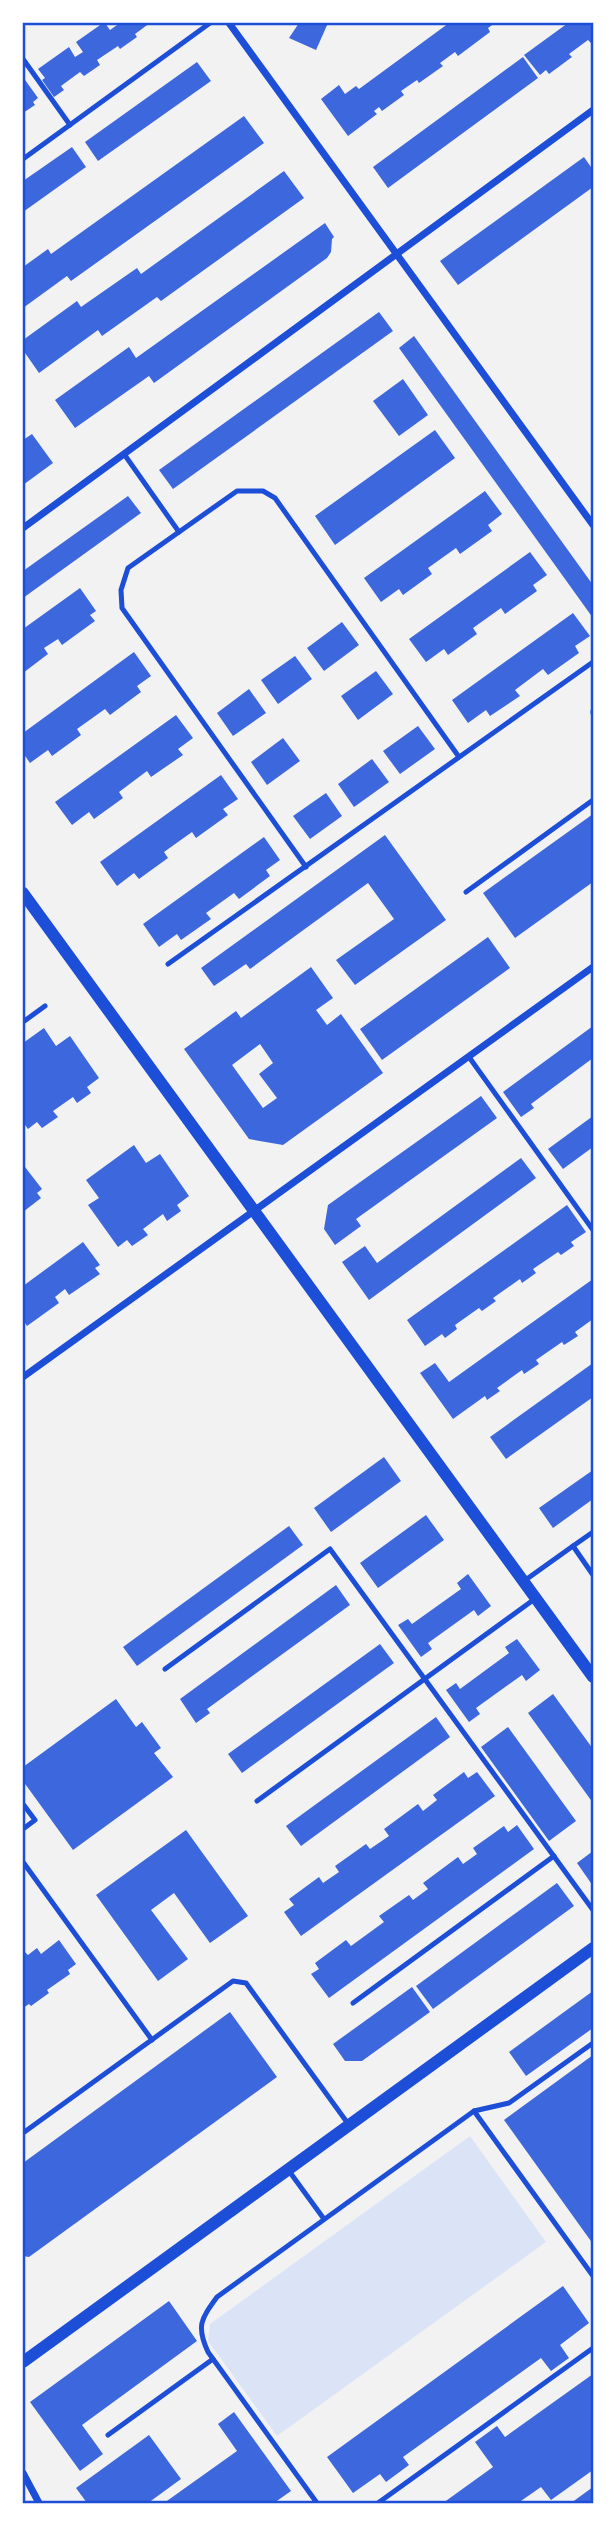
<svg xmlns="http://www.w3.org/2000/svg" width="616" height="2526" font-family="Ubuntu,sans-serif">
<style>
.green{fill:#dbe4f7}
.building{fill:#3d67dc;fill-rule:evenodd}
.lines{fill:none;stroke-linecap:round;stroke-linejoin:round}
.service{stroke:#1d4ed8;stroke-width:5}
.minor{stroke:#1d4ed8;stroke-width:7}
.tertiary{stroke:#1d4ed8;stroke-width:12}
.neatline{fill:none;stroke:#1d4ed8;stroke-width:2.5}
</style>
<rect width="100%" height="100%" fill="#f2f2f2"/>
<path class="green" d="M470,2136L546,2242L277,2436L208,2341L210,2324Z"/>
<g class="building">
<path d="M103,23H105L110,30L120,23H150L135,34L137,37L120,49L118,46L97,60L100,65L84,76L80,72L61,86L64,90L54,97L42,80L45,78L38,69L69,47L75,57L83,52L76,42Z"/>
<path d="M299,23H328L316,50L289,38Z"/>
<path d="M449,23H495L488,28L490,32L458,56L455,52L440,63L443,66L419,83L417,80L401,91L404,95L382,111L379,107L374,111L377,114L348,136L321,99L339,85L345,94L356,86L359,89Z"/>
<path d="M568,23H593V42L591,43L588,40L569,54L572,57L549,74L546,70L540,75L524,55Z"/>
<path d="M523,57L538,78L388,188L373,167Z"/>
<path d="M197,62L211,81L98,161L85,142Z"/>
<path d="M23,77L38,98L33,102L35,105L23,113Z"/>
<path d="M244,116L264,143L71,281L67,276L23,308V267L48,249L51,254Z"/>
<path d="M72,147L86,167L23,212V181Z"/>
<path d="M584,157L593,170V187L458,285L440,261Z"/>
<path d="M284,171L304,198L161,301L157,297L102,336L98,330L39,373L23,350V340L77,301L81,307L137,268L141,274Z"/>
<path d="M325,223L334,237L332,239L331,252L327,258L154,383L149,376L75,428L55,400L129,347L136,358Z"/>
<path d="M379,312L393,331L173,489L159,470Z"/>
<path d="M414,336L593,585V618L399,348Z"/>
<path d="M403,379L428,415L399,436L373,401Z"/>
<path d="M435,430L455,458L335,545L315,516Z"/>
<path d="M32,434L53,463L23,485V440Z"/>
<path d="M485,491L502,514L488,525L492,531L460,554L456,548L428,568L432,574L403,595L399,589L381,602L364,578Z"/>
<path d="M128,496L141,513L23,598V571Z"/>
<path d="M530,552L547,575L533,585L537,591L505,614L501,608L473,628L477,634L448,655L444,649L426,662L409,639Z"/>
<path d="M80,588L96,611L90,615L95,621L62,645L58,639L44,648L48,654L23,673V629Z"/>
<path d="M573,613L590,636L575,646L579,653L548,675L543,669L515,690L520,696L490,716L486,710L468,723L452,700Z"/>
<path d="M342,622L359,645L324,671L307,648Z"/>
<path d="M134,652L151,676L137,686L141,692L110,715L105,709L77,729L81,735L52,756L48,750L30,763L23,753V733Z"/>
<path d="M295,656L312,679L278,704L261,680Z"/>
<path d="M376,671L393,694L358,720L341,696Z"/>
<path d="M249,689L266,713L233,736L217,713Z"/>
<path d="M176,715L193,738L178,749L183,755L151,777L147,771L119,792L123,798L94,819L89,812L72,825L55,802Z"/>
<path d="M418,726L435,749L400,774L383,751Z"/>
<path d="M283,738L300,761L267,785L251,762Z"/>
<path d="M372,759L389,782L354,807L338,784Z"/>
<path d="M221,775L238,799L223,809L228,815L196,838L192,832L164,852L168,858L139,879L134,873L117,886L100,862Z"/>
<path d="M326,793L342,816L310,839L293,816Z"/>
<path d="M593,814V882L515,938L483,893Z"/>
<path d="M385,835L446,920L355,985L336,960L394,919L368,883L250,969L246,964L214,986L201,968Z"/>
<path d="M264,837L280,860L266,870L270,876L239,899L234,893L206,913L211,919L181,940L177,934L159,947L143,924Z"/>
<path d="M488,937L510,968L382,1060L360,1029Z"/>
<path d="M311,967L333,998L316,1010L327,1025L341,1014L383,1073L283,1145L249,1139L184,1049L236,1011L241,1018ZM260,1044L273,1063L259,1074L277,1098L263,1108L232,1065Z"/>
<path d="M593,1026V1058L531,1104L534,1108L521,1117L503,1092Z"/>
<path d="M44,1028L56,1046L70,1036L99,1078L87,1087L91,1093L77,1103L73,1097L53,1111L58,1117L42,1128L37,1122L28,1129L23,1122V1043Z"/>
<path d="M481,1096L497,1118L356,1219L361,1226L335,1245L324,1229L328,1205Z"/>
<path d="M593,1116V1147L563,1169L548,1149Z"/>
<path d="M134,1145L146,1163L160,1154L189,1196L177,1205L181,1211L167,1221L163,1214L143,1229L148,1235L132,1246L127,1240L118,1247L88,1205L99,1198L86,1180Z"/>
<path d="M521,1158L536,1178L369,1300L342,1262L365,1246L377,1263Z"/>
<path d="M25,1167L42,1189L37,1193L41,1198L23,1212V1168Z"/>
<path d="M567,1205L586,1232L571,1242L574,1246L561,1255L558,1252L533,1269L536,1273L522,1283L520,1279L493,1298L496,1301L482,1311L479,1308L455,1325L457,1329L445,1338L442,1334L425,1346L407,1320Z"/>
<path d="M83,1242L100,1265L95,1268L100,1274L69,1295L65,1289L55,1297L59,1303L27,1326L23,1320V1286Z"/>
<path d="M593,1279V1319L575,1332L578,1336L564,1345L562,1342L536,1360L539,1364L524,1374L522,1370L497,1388L500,1391L487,1400L485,1396L453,1419L420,1373L435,1363L449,1382Z"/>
<path d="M593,1363V1397L506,1459L490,1437Z"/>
<path d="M384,1457L401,1481L331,1532L314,1508Z"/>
<path d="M593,1470V1499L553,1528L539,1508Z"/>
<path d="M426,1515L444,1540L378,1588L360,1563Z"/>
<path d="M289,1526L303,1545L137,1666L123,1647Z"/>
<path d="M468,1574L491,1606L478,1616L474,1610L428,1643L432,1649L421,1657L398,1625L408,1619L412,1624L461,1589L457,1583Z"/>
<path d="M336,1585L350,1605L207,1709L210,1713L196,1723L180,1699Z"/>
<path d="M517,1639L540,1670L526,1681L522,1675L476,1708L480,1714L469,1722L446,1690L456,1683L460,1689L509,1653L505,1647Z"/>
<path d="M380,1644L394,1663L242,1773L228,1754Z"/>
<path d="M553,1694L593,1749V1803L528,1713Z"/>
<path d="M116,1699L136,1727L142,1722L161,1748L154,1753L173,1777L73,1850L23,1781V1767Z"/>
<path d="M436,1717L450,1737L301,1846L286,1826Z"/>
<path d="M508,1727L576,1821L549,1841L481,1747Z"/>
<path d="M464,1772L468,1778L477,1772L495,1796L301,1936L284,1912L294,1905L289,1899L319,1877L323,1883L339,1872L335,1866L366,1844L370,1849L389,1836L384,1829L418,1804L423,1811L437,1800L433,1795Z"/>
<path d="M517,1825L534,1849L329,1998L311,1974L319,1969L315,1963L346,1940L351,1946L384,1922L379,1916L409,1895L413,1900L428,1889L423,1883L458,1857L463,1864L477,1854L473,1848L504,1826L508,1832Z"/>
<path d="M186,1830L248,1916L210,1943L174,1893L151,1910L188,1959L158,1981L96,1895Z"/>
<path d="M593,1851V1886L577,1863Z"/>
<path d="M557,1883L574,1906L433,2009L416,1986Z"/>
<path d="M59,1940L76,1964L68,1970L70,1974L47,1990L49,1993L31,2006L29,2004L23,2008V1953L25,1952L28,1955L37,1948L41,1954Z"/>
<path d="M412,1987L430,2012L362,2061H345L333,2044Z"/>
<path d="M593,1991V2028L526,2076L509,2052Z"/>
<path d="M230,2012L277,2077L29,2257L23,2256V2163Z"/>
<path d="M593,2055V2244L504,2120Z"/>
<path d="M563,2286L589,2323L560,2345L569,2358L551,2371L541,2358L403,2457L409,2465L386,2482L380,2474L353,2493L327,2457Z"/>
<path d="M169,2301L197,2341L82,2425L103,2454L80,2471L30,2402Z"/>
<path d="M593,2374V2470L551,2500L541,2487L518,2503H443L493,2467L475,2442L497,2426L505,2437Z"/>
<path d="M234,2412L291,2491L274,2503H164L237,2451L218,2424Z"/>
<path d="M149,2435L181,2479L148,2503H87L76,2488Z"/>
<path d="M593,2487V2503H571Z"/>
</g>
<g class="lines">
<g class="service">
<path d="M23,59L70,125"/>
<path d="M23,159L210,23"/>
<path d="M124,454L179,532"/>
<path d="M593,711V713"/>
<path d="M306,867L122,608L121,590L128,568L237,491H263L275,498L459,757"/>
<path d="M466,892L593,800"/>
<path d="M168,964L593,662"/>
<path d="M23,1022L45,1006"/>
<path d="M469,1057L593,1230"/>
<path d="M593,1532L573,1546L593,1575"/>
<path d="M524,1581L573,1546"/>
<path d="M165,1669L330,1549L593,1910"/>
<path d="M257,1801L536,1598"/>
<path d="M23,1804L35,1820L23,1829"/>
<path d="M23,1862L152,2040"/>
<path d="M353,2003L554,1856"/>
<path d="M474,2111L593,2276"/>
<path d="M23,2133L233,1981L246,1983L349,2125"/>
<path d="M289,2171L324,2219"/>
<path d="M108,2435L213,2359"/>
<path d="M317,2503L208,2352C196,2326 201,2319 217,2297L474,2111L509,2103L593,2043"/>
<path d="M378,2503L593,2348"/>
</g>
<g class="minor">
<path d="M229,23L593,525"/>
<path d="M23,528L593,110"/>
<path d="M23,1377L593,967"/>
<path d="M23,2473L39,2503"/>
</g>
<g class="tertiary">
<path d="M23,893L593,1677"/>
<path d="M23,2362L593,1948"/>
</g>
</g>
<rect width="616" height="2526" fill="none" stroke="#ffffff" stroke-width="49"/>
<rect x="24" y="24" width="568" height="2478" class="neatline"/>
</svg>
